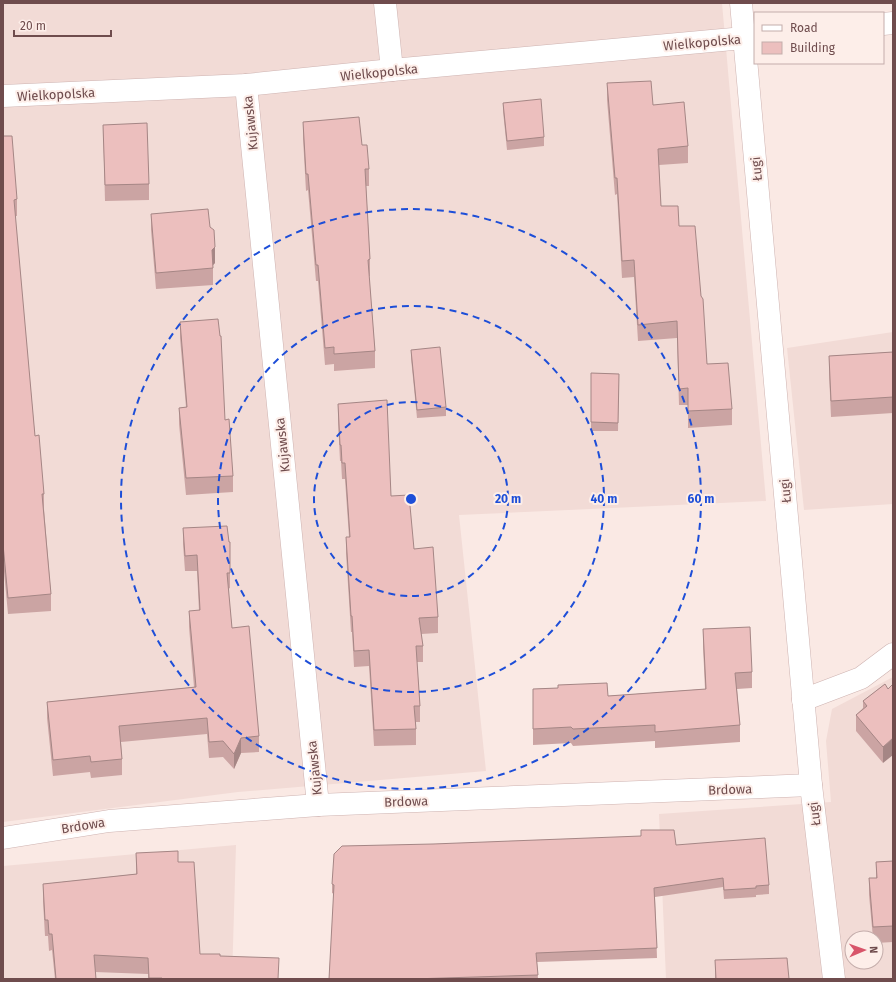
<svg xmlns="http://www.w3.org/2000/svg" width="896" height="982" font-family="'Fira Sans',sans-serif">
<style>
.residential{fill:#f2dbd6;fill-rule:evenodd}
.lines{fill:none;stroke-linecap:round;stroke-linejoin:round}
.street-casing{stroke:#ceb3b1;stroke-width:23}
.street{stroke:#fff;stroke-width:22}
.wall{fill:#cba4a3}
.shaded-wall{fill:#a58685}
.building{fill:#ecbfbe;stroke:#a58685}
.ring{fill:none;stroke:#1d4ed8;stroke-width:2;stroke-dasharray:7 5}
.labels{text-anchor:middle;stroke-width:4;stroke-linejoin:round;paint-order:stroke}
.street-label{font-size:13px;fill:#6f4c4d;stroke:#fdeee9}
.centre{fill:#1d4ed8;stroke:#fdeee9;stroke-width:2}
.ring-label{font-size:12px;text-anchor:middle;font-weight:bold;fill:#1d4ed8;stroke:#fdeee9;stroke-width:4;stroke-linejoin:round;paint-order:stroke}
</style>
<rect width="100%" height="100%" fill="#fae9e4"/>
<g class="residential">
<path d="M3,3H722L766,501L459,515L486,771L238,792L3,822Z"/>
<path d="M893,332V504L804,510L787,348Z"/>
<path d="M893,677V979H666L659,814L831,802L826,741L832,709ZM852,938H876V962H852Z"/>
<path d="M236,845L232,979H3V866Z"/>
</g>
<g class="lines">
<defs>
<g id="street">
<path d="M385,3L392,70"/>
<path d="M741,3L811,785L834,979"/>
<path d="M883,24L893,23"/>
<path d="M246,85L318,805"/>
<path d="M3,96L246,85L392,70L755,37"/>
<path d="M803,700L861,678L893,654"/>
<path d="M3,838L109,821L318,805L811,785"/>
</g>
</defs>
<use href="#street" class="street-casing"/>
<use href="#street" class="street"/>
</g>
<g class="wall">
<path d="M607,83L653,105L688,146V163L659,165L661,206L679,226L701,296L707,364L732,409V425L688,428V405H679L677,338L638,341L634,277L622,278L617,194L615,195L607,100Z"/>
<path d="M503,103L544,137V146L507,150L503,111Z"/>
<path d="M303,122L362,145L369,169V186H366L370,259V276H369L375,351V368L334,371V364L325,365L318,281H316L308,190L306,191L303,138Z"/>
<path d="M103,125L149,184V200L105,201Z"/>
<path d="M3,136L17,199V216H15L35,436L44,494V509L51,594V611L8,614L3,561Z"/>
<path d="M151,214L210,227L215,263L213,265V285L156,289L151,230Z"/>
<path d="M180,322L225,420L233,476V492L186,495L179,424V408L186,407L180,338Z"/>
<path d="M411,350L446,407V416L417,418L411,358Z"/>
<path d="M893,352V413L831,417L829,373V356Z"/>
<path d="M591,373L619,374L618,431H591Z"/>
<path d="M338,404L391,496L414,549L438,617V633L421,634L423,646V662H417L420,706V722H416V745L374,746L369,666L354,667L352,632H351L346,553V537H349L345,479H342L341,461H340L338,420Z"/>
<path d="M183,528L229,542H230V588L228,589L232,628L259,736V752L241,753L234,769L223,757L209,758L207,734L121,742L122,759V775L91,778L90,772L53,776L47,718V702L194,687L189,627V611H199L197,571H185L183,544Z"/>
<path d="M703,629L752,672V688L737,689L740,725V742L655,748V741L573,746L571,743L533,745V689L558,688L608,696L705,689L703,646Z"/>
<path d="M885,684L883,763L856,731V715L863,708V701Z"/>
<path d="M676,845L769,885V894L756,895V897L724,899L723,887L655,897L657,958L537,962L538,979H329L334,894L332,893V884Z"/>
<path d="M136,853L178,862L200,954L220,956L278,979H148V974L95,972L96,979H55L52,950L49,951L48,936H45L43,901V884L136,874Z"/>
<path d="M893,861V942L876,943V938H873L869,895V878H876V862Z"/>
<path d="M715,960L789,979H715Z"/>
</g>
<g class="shaded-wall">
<path d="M215,247V263L212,266V250Z"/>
<path d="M241,738V753L234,769V754Z"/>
<path d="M893,738V755L883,763V747Z"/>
</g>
<g class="building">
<path d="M651,81L653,105L684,102L688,146L658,149L661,206H678L679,226H695L701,296L703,299L707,364L728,363L732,409L688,411V388L679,389L677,321L638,325L634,260L622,261L617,178H615L607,83Z"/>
<path d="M541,99L544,137L507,141L503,103Z"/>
<path d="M359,117L362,145H367L369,169H365L370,259L368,260L375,351L334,354V347L325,348L318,265H316L308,174H306L303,122Z"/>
<path d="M147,123L149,184L105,185L103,125Z"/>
<path d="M3,136H12L17,199L14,200L35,436L39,435L44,494H42L51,594L8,598L3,544Z"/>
<path d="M208,209L210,227L214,230L215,247L212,250L213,268L156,273L151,214Z"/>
<path d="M218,319L220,336H221L225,420L229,419L233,476L186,478L179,408L187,407L180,322Z"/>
<path d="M440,347L446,407L417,410L411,350Z"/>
<path d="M893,352V397L831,401L829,356Z"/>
<path d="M591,373L619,374L618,423L591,422Z"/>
<path d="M387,400L391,496L409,495L414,549L433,547L438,617L419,618L423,646H416L420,706H414L416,729L374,730L369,650L354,651L352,616H351L346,537H350L345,463H342L341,445H340L338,404Z"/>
<path d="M227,526L229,542H230V573H227L232,628L249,626L259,736L241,738L234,754L223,741L209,742L207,718L119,726L122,759L91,762L90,756L53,760L47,702L196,687L189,611L200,610L197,555L185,556L183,528Z"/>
<path d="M750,627L752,672L735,673L740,725L655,732V725L573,729L571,727L533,729V689L558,688V685L607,683L608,696L706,689L703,629Z"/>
<path d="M885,684L888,689L893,684V738L883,747L856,715L867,706L863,701Z"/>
<path d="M641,830H674L676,845L765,838L769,885L756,886V888L724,890L723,878L654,888L657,948L536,953L538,975L412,979H329L334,885L332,884L334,854L342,846L433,844L641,836Z"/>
<path d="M178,851V862H194L200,954H220V956L279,958L278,979H162V978H149L148,958L94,955L96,979H56L52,934H49L48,920H45L43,884L137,874L136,853Z"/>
<path d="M893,861V926L873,927L869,878H877L876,862Z"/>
<path d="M787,958L789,979H716L715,960Z"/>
</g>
<g class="ring">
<circle cx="411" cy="499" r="97"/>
<circle cx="411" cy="499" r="193"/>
<circle cx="411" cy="499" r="290"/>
</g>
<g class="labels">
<g class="street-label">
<text transform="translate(702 42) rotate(-5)" y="5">Wielkopolska</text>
<text transform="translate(379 72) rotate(-6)" y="5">Wielkopolska</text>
<text transform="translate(56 94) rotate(-3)" y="5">Wielkopolska</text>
<text transform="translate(250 123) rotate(-96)" y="5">Kujawska</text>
<text transform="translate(756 169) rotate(-95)" y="5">Ługi</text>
<text transform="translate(282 445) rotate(-96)" y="5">Kujawska</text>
<text transform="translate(785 491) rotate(-95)" y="5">Ługi</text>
<text transform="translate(314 768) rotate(-96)" y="5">Kujawska</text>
<text transform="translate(730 789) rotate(-2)" y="5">Brdowa</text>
<text transform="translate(406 801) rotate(-2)" y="5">Brdowa</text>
<text transform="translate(814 814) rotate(-97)" y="5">Ługi</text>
<text transform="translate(83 825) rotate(-9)" y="5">Brdowa</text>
</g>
</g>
<circle cx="411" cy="499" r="6" class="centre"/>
<g class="ring-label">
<text x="508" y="503">20 m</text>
<text x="604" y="503">40 m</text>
<text x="701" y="503">60 m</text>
</g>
<rect width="896" height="982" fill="none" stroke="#6f4c4d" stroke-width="8"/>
<rect x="754" y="12" width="130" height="52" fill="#fdeee9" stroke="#c4adab"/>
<rect x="762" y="25" width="20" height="6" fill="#ffffff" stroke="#c4adab"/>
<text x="790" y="32" font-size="12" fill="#6f4c4d">Road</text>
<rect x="762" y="42" width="20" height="12" fill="#ecbfbe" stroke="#c4adab"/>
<text x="790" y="52" font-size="12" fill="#6f4c4d">Building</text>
<g transform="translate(864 950) rotate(88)"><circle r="19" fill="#fdeee9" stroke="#c4adab"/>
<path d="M0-3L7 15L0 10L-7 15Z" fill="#d8556a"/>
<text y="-6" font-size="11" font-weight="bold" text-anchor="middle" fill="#6f4c4d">N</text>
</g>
<path d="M14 30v6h97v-6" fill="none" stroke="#6f4c4d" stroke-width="2"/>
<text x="20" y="30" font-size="12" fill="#6f4c4d" stroke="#fdeee9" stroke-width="3" paint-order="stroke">20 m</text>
</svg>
